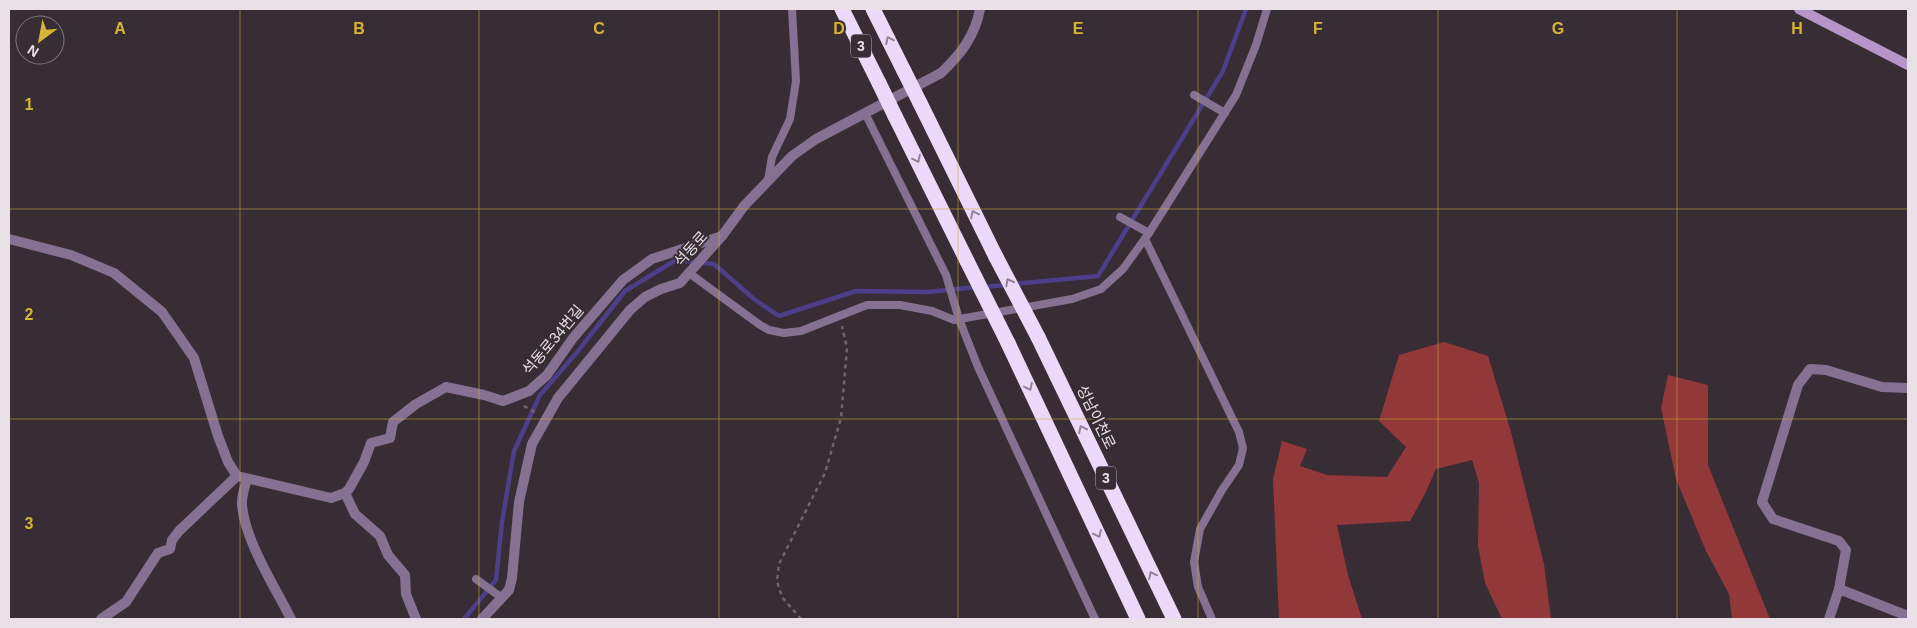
<svg xmlns="http://www.w3.org/2000/svg" width="1917" height="628" font-family="Arial,'Noto Sans KR',sans-serif">
<style>
.forest{fill:#923838}
.lines{fill:none;stroke-linecap:round;stroke-linejoin:round}
.stream{stroke:#4d3e89;stroke-width:4.5}
.path{stroke:#70666e;stroke-width:2.5;stroke-dasharray:4 4;stroke-linecap:butt}
.lane{stroke:#867192;stroke-width:8}
.street{stroke:#867192;stroke-width:10}
.secondary{stroke:#b695c9;stroke-width:10}
.highway{stroke:#ecd8f8;stroke-width:15}
.highway-bridge{stroke:#ecd8f8;stroke-width:15}
.oneway{stroke:#928296}
.grid{fill:none;stroke:#d5b534;stroke-width:1;stroke-opacity:0.55}
.labels{text-anchor:middle;stroke-width:4;stroke-linejoin:round;paint-order:stroke}
.shield{fill:#382d35;stroke:#b4abb2;stroke-width:1}
.shield-label{font-size:14px;font-weight:bold;fill:#e9e1e7}
.street-label{font-size:15px;fill:#e9e1e7;stroke:#382d35}
.grid-label{font-size:16px;text-anchor:middle;font-weight:bold;fill:#d5b534;stroke:#382d35;stroke-width:4;stroke-linejoin:round;paint-order:stroke}
</style>
<rect width="100%" height="100%" fill="#382d35"/>
<g class="forest">
<path d="M1444,342L1488,356L1511,432L1544,564L1551,619H1502L1485,583L1478,546L1479,483L1472,460L1436,469L1425,494L1410,521L1337,525L1348,575L1362,619H1279L1273,479L1282,441L1307,449L1300,466L1327,475L1387,477L1406,447L1379,421L1399,355Z"/>
<path d="M1668,375L1708,385V465L1770,619H1732L1729,594L1706,551L1676,479L1661,408Z"/>
</g>
<g class="lines">
<g class="stream">
<path d="M1014,284L1098,276L1223,71L1246,9"/>
<path d="M984,287L1006,285"/>
<path d="M464,619L496,580L502,522L514,451L540,395L578,351L625,291L676,260L714,264L754,299L779,316L856,291L928,292L977,287"/>
</g>
<g class="path">
<path d="M524,406L536,413"/>
<path d="M801,619L782,597L777,581L779,564L825,473L841,418L847,348L842,326"/>
</g>
<g class="lane">
<path d="M1194,95L1225,113"/>
<path d="M865,113L946,275L959,319L978,367L1095,619"/>
<path d="M768,180L772,157L790,119L796,81L792,9"/>
<path d="M1120,217L1149,233"/>
<path d="M1145,239L1239,432L1243,448L1239,465L1222,490L1200,529L1194,562L1198,587L1212,619"/>
<path d="M689,273L760,325L769,330L784,333L801,331L867,305H900L932,311L954,320L1072,299L1101,289L1123,269L1149,233L1236,95L1256,45L1267,9"/>
<path d="M476,579L502,598"/>
</g>
<g class="street">
<path d="M9,239L71,255L114,273L162,312L194,358L218,436L228,462L237,476"/>
<path d="M237,476L331,498L345,493L349,489L364,462L371,443L390,438L393,422L416,404L446,387L484,395L503,401L529,391L547,375L573,338L623,280L652,259L722,236"/>
<path d="M247,479C245,487 241,497 242,505C245,541 275,587 291,619"/>
<path d="M345,493L355,514L380,536L388,555L405,575L406,594L416,619"/>
<path d="M1839,589L1908,616"/>
<path d="M101,619L126,602L158,553L170,549L172,540L179,531L237,476"/>
<path d="M482,619L509,590L512,578L519,502L532,444L558,398L630,310L645,297L661,289L680,283L722,236L744,206L792,156L816,139L941,73C961,54 975,36 980,9"/>
<path d="M1829,619L1839,589L1846,550L1839,541L1773,519L1762,502L1798,385L1810,369L1826,370L1882,387L1908,388"/>
</g>
<path class="secondary" d="M1799,9L1908,65"/>
<g class="highway">
<path d="M842,9L879,83"/>
<path d="M873,9L904,71"/>
<path d="M920,103L996,257"/>
<path d="M895,116L967,261"/>
<path d="M1038,337L1174,619"/>
<path d="M1008,343L1138,619"/>
</g>
<g class="highway-bridge">
<path d="M904,71L920,103"/>
<path d="M879,83L895,116"/>
<path d="M996,257L1038,337"/>
<path d="M967,261L1008,343"/>
</g>
</g>
<defs><path id="oneway-chevron" d="M-2-3.5L2.5 0L-2 3.5" fill="none" stroke-width="1.6" stroke-linecap="round" stroke-linejoin="round" transform="scale(1.25)"/></defs>
<g class="oneway">
<use href="#oneway-chevron" transform="translate(889 40) rotate(-116)"/>
<use href="#oneway-chevron" transform="translate(917 159) rotate(64)"/>
<use href="#oneway-chevron" transform="translate(974 214) rotate(-116)"/>
<use href="#oneway-chevron" transform="translate(1009 282) rotate(-118)"/>
<use href="#oneway-chevron" transform="translate(1029 387) rotate(65)"/>
<use href="#oneway-chevron" transform="translate(1082 429) rotate(-116)"/>
<use href="#oneway-chevron" transform="translate(1098 534) rotate(65)"/>
<use href="#oneway-chevron" transform="translate(1152 575) rotate(-116)"/>
</g>
<path class="grid" d="M240,9V619M479,9V619M719,9V619M958,9V619M1198,9V619M1438,9V619M1677,9V619M9,209H1908M9,419H1908"/>
<g class="labels">
<g class="shield">
<rect x="851" y="34.5" width="20" height="23" rx="4"/>
<rect x="1096" y="466.5" width="20" height="23" rx="4"/>
</g>
<g class="shield-label">
<text x="861" y="51">3</text>
<text x="1106" y="483">3</text>
</g>
<g class="street-label">
<text transform="translate(691 249) rotate(-48)" y="5">석동로</text>
<text transform="translate(553 340) rotate(-50)" y="5">석동로34번길</text>
<text transform="translate(1096 417) rotate(64)" y="5">성남이천로</text>
</g>
</g>
<g class="grid-label">
<text x="120" y="34">A</text>
<text x="359" y="34">B</text>
<text x="599" y="34">C</text>
<text x="839" y="34">D</text>
<text x="1078" y="34">E</text>
<text x="1318" y="34">F</text>
<text x="1558" y="34">G</text>
<text x="1797" y="34">H</text>
<text x="29" y="110">1</text>
<text x="29" y="320">2</text>
<text x="29" y="529">3</text>
</g>
<rect width="1917" height="628" fill="none" stroke="#e9e1e7" stroke-width="20"/>
<g transform="translate(40 40) rotate(212)"><circle r="24" fill="#382d35" stroke="#7f757c"/>
<path d="M0-4L9 19L0 12L-9 19Z" fill="#d5b534"/>
<text y="-8" font-size="14" font-weight="bold" text-anchor="middle" fill="#e9e1e7">N</text>
</g>
</svg>
